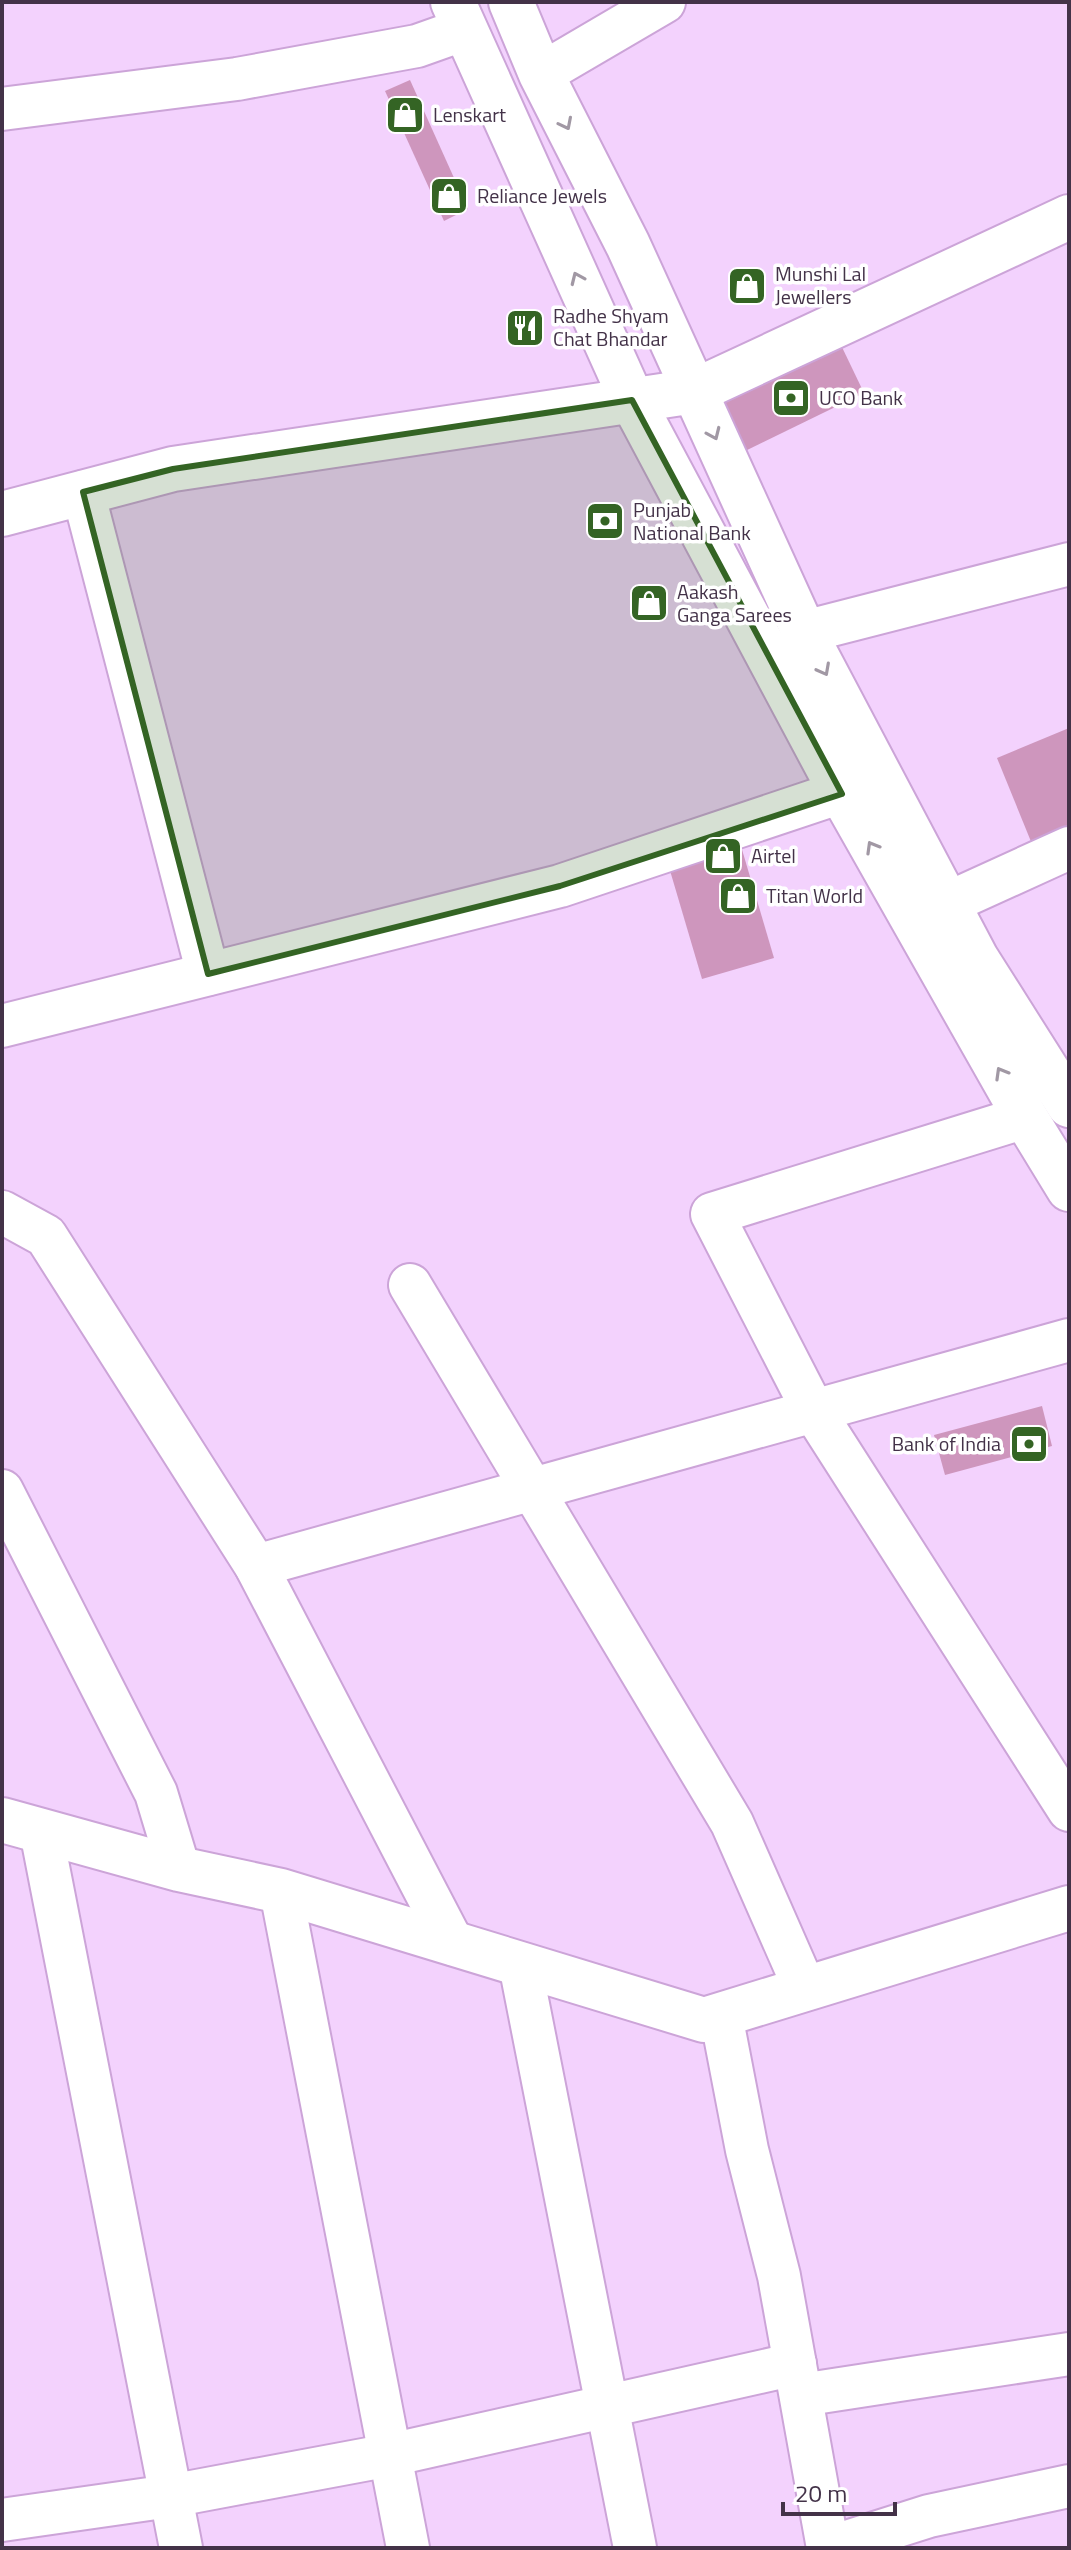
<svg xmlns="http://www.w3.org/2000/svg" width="1071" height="2550" font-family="'Titillium Web',sans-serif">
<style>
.building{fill:#ce96bd}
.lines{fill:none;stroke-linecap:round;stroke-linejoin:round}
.minor-casing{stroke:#cca4d8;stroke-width:46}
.tertiary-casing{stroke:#cca4d8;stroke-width:48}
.primary-casing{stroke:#cca4d8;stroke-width:48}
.minor{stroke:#fff;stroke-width:42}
.tertiary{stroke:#fff;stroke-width:44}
.primary{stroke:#fff;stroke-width:44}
.oneway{stroke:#a198a4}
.marked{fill:#346424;fill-opacity:0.2;stroke:#346424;stroke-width:6;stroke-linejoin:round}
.labels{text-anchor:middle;stroke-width:7;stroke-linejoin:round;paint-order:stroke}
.poi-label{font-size:20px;fill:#433248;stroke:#fff;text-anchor:start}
</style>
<rect width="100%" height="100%" fill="#f3d2fd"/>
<g class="building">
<path d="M410,80L468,209L444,221L385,91Z"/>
<path d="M840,343L864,393L741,453L717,403Z"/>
<path d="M1069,728V828L1032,844L997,758Z"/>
<path d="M738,836L774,958L702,979L666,857Z"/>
<path d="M1042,1406L1052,1446L945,1475L934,1435Z"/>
</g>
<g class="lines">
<defs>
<g id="minor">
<path d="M541,74L664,2"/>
<path d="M2,109L237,79L417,46L465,29"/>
<path d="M83,492L208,974"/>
<path d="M804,632L1069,564"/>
<path d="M946,904L1069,848"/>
<path d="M2,1026L560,886L874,781"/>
<path d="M1025,1117L712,1214L813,1410L1069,1810"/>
<path d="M2,1212L46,1236L256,1566L453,1944"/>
<path d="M410,1285L732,1823L805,1989"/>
<path d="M2,1491L156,1793L179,1869"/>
<path d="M256,1566L1069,1340"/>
<path d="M41,1831L181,2548"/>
<path d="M281,1891L408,2548"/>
<path d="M520,1964L635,2548"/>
<path d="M721,2015L747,2150L779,2276L828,2548"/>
<path d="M801,2395L1069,2354"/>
<path d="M2,2520L170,2496L390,2455L795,2364"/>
<path d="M828,2548L929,2516L1069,2486"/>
</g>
<g id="tertiary">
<path d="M2,514L173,469L695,391L1069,217"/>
<path d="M2,1820L179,1869L281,1891L704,2020L1069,1908"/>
</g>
<g id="primary">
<path d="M453,2L632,400L842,794L1025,1117L1069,1189"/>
<path d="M511,2L541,74L628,245L804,632L976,958L1069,1105"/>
</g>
</defs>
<use href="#minor" class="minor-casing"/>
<use href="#tertiary" class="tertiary-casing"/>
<use href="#primary" class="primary-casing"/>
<use href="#minor" class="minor"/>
<use href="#tertiary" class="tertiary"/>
<use href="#primary" class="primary"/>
</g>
<defs><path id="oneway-chevron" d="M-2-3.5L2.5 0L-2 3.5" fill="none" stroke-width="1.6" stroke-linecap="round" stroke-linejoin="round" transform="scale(2)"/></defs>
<g class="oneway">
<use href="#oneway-chevron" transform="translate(566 124) rotate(63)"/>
<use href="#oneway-chevron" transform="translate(577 278) rotate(-114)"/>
<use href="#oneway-chevron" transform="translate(714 434) rotate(66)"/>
<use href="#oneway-chevron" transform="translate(824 670) rotate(62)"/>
<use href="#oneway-chevron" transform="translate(872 847) rotate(-120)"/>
<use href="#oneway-chevron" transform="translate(1001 1073) rotate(-120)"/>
</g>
<path class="marked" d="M632,400L842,794L560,886L208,974L83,492L173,469Z"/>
<defs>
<symbol id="shop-square" viewBox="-11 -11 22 22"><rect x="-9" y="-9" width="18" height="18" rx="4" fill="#346424" stroke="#fff"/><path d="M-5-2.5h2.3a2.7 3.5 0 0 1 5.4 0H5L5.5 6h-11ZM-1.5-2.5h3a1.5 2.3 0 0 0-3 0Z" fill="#fff"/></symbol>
<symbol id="restaurant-square" viewBox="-11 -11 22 22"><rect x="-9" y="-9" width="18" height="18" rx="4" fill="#346424" stroke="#fff"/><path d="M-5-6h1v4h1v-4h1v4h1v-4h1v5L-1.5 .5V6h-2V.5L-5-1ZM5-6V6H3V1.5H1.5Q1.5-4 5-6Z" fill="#fff"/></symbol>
<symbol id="bank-square" viewBox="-11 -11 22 22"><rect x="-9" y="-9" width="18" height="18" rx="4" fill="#346424" stroke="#fff"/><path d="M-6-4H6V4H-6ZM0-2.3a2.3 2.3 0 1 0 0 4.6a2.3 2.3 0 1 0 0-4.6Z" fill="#fff"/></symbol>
</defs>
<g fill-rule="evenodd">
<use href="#shop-square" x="383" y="93" width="44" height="44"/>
<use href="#shop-square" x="427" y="174" width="44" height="44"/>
<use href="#shop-square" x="725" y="264" width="44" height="44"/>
<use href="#restaurant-square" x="503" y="306" width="44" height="44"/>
<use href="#bank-square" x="769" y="376" width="44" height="44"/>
<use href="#bank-square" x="583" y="499" width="44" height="44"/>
<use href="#shop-square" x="627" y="581" width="44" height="44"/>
<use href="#shop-square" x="701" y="834" width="44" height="44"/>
<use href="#shop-square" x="716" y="874" width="44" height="44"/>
<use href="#bank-square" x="1007" y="1422" width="44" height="44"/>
</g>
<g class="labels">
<g class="poi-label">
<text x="433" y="122">Lenskart</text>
<text x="477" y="203">Reliance Jewels</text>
<text x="775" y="281">Munshi Lal<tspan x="775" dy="23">Jewellers</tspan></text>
<text x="553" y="323">Radhe Shyam<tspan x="553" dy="23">Chat Bhandar</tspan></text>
<text x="819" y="405">UCO Bank</text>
<text x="633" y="517">Punjab<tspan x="633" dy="23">National Bank</tspan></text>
<text x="677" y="599">Aakash<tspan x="677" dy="23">Ganga Sarees</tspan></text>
<text x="751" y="863">Airtel</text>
<text x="766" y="903">Titan World</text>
<text x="1001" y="1451" text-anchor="end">Bank of India</text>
</g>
</g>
<rect width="1071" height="2550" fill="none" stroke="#433248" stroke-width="8"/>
<path d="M783 2502v12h112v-12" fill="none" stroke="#433248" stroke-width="4"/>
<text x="795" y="2502" font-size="24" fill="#433248" stroke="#ffffff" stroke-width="6" paint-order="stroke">20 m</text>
</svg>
